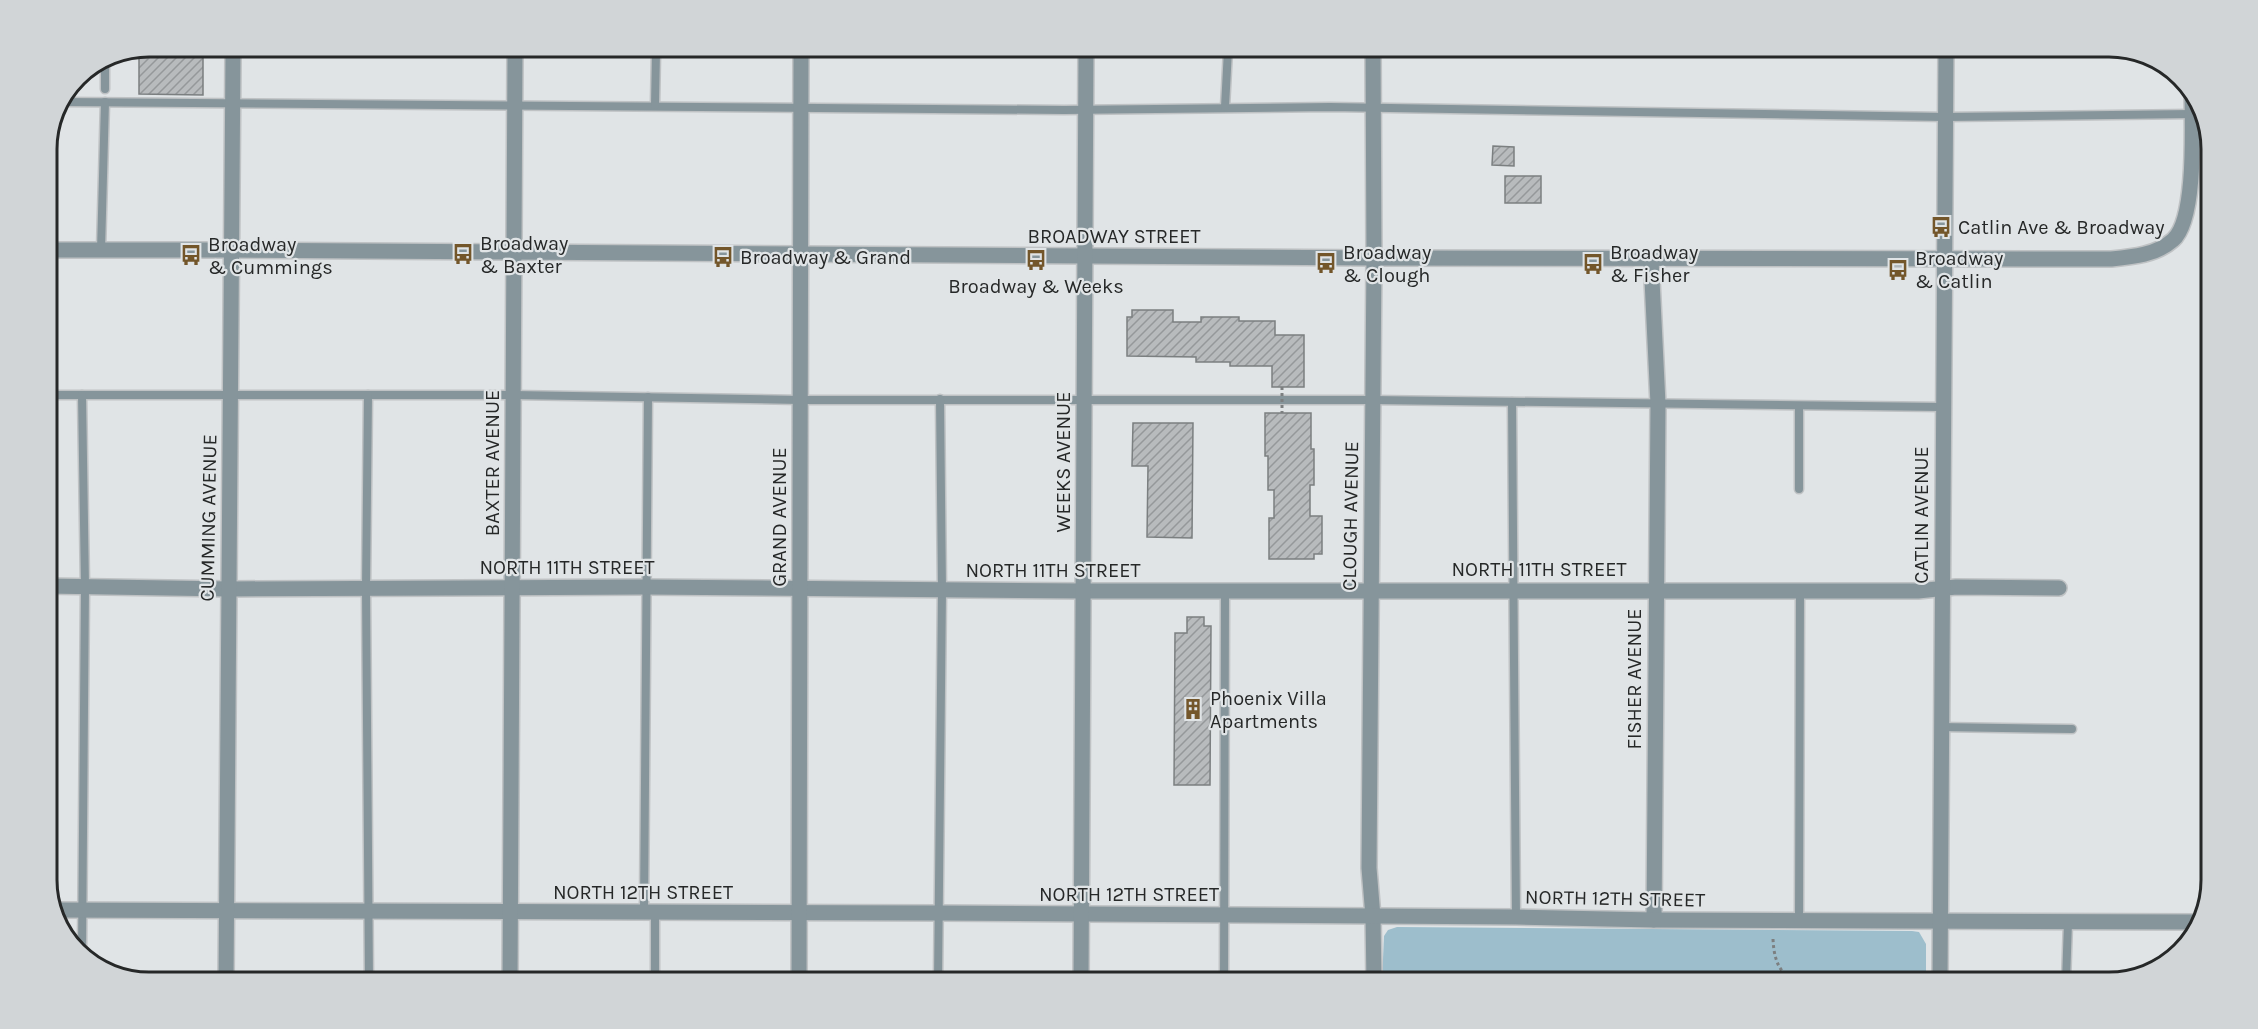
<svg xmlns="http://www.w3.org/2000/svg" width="2258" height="1029" font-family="Karla,sans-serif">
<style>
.green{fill:#9dbecc}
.building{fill:url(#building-hatch);stroke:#7b7f80;stroke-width:1.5}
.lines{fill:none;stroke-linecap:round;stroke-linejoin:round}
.service-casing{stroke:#bfc2c4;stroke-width:11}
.minor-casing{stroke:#bfc2c4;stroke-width:18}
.path{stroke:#7c7f80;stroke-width:3;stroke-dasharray:3 3;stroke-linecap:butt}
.service{stroke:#86959b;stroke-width:8}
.minor{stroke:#86959b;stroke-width:15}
.path-bridge{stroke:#7c7f80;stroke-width:3;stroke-dasharray:3 3;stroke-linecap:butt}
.labels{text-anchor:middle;stroke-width:4.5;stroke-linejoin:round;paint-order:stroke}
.poi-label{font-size:20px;fill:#262828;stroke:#e0e4e6;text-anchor:start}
.street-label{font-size:20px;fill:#262828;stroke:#e0e4e6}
.rim{fill:none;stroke:#262828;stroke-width:3}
</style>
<defs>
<pattern id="building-hatch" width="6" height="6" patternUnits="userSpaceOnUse" patternTransform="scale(1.5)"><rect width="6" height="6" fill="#b8bbbd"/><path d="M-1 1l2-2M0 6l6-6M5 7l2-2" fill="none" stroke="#95989a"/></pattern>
</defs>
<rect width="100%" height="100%" fill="#e0e4e6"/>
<path class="green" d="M1397,927L1912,931L1919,932L1926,944V982H1382L1384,936L1388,930Z"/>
<g class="building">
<path d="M139,54H203V95L139,94Z"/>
<path d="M1493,146L1514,147V166L1492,165Z"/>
<rect x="1505" y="176" width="36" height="27"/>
<path d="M1132,310H1173V322H1201V317H1239V321H1275V335H1304V387H1272V366H1230V362H1196V357L1127,356V317H1132Z"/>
<path d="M1265,413H1311V449H1314V485H1310V516H1322V554H1314V559H1269V518H1274V490H1268V456H1265Z"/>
<path d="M1133,423H1193L1192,538L1147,537L1148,466H1132Z"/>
<path d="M1187,617H1204V626H1211L1210,785H1174L1175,633H1187Z"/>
</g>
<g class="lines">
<defs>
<g id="service">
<path d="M105,89V57"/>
<path d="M65,102L1064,110L1330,107L1945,117L2192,114"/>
<path d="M655,105L656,52"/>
<path d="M1225,107L1228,50"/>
<path d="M101,250L105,102"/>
<path d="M47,395H514L800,400H1373L1942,407"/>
<path d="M368,395L366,589L369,982"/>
<path d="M1512,402L1516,917"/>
<path d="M1799,489V406"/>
<path d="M1940,727L2072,729"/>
<path d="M644,912L648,397"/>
<path d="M1799,921L1800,591"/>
<path d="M82,954L85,586L82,395"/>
<path d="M655,982V912"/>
<path d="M938,982L942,590L940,399"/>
<path d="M1224,982L1225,592"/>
<path d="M2066,982L2068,922"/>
</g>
<g id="minor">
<path d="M1373,49L1374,258L1369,868L1373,917L1374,982"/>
<path d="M47,250H230L1374,258L2111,259C2133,257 2156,255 2173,240C2197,219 2192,123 2192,90"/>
<path d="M1651,259L1658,404L1654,920"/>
<path d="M47,586L228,589L645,587L1083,591H1918L1956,587L2059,588"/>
<path d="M55,910L939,913L1516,917L1654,920L2202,922"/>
<path d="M226,982L233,54"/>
<path d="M510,982L515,53"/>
<path d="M799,982L801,51"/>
<path d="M1081,982L1086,50"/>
<path d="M1940,982L1946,47"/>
</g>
</defs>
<use href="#service" class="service-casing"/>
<use href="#minor" class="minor-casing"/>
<path class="path" d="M1773,939C1774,959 1778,970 1793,982"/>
<use href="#service" class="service"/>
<use href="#minor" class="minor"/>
<path class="path-bridge" d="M1282,387V413"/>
</g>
<defs>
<symbol id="bus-bare" viewBox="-9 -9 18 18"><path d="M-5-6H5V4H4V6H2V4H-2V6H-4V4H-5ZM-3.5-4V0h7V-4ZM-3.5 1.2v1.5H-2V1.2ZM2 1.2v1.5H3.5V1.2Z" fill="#73562a" stroke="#e0e4e6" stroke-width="2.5" paint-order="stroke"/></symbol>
<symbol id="building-bare" viewBox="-9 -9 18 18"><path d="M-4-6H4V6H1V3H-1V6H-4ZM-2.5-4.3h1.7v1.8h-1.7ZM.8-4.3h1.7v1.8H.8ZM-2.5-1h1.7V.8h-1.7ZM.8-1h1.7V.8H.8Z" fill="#73562a" stroke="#e0e4e6" stroke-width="2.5" paint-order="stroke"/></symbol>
</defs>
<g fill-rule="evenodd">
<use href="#bus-bare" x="1926" y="212" width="30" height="30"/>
<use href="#bus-bare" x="448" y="239" width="30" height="30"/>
<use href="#bus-bare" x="176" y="240" width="30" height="30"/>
<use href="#bus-bare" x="708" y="242" width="30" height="30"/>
<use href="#bus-bare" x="1021" y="245" width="30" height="30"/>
<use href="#bus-bare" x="1311" y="248" width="30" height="30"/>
<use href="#bus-bare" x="1578" y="249" width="30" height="30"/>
<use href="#bus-bare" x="1883" y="255" width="30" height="30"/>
<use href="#building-bare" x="1178" y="694" width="30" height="30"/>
</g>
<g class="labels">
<g class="poi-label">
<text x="1958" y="234">Catlin Ave &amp; Broadway</text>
<text x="480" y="250">Broadway<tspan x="480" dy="23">&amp; Baxter</tspan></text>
<text x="208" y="251">Broadway<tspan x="208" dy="23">&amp; Cummings</tspan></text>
<text x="1343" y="259">Broadway<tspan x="1343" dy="23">&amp; Clough</tspan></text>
<text x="1610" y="259">Broadway<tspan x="1610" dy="23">&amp; Fisher</tspan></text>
<text x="740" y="264">Broadway &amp; Grand</text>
<text x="1915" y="265">Broadway<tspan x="1915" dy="23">&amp; Catlin</tspan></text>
<text x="1036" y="293" text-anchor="middle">Broadway &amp; Weeks</text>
<text x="1210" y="705">Phoenix Villa<tspan x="1210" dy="23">Apartments</tspan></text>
</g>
<g class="street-label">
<text x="1114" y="243">BROADWAY STREET</text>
<text transform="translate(1063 462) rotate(-90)" y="7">WEEKS AVENUE</text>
<text transform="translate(492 463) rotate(-90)" y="7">BAXTER AVENUE</text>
<text transform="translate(1921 515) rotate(-90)" y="7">CATLIN AVENUE</text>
<text transform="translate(1350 516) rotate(-89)" y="7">CLOUGH AVENUE</text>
<text transform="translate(779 517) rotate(-90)" y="7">GRAND AVENUE</text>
<text transform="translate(208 518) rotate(-89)" y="7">CUMMING AVENUE</text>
<text x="567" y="574">NORTH 11TH STREET</text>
<text x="1539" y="576">NORTH 11TH STREET</text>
<text x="1053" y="577">NORTH 11TH STREET</text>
<text transform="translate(1634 679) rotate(-90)" y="7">FISHER AVENUE</text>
<text x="643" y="899">NORTH 12TH STREET</text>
<text x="1129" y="901">NORTH 12TH STREET</text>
<text transform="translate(1615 898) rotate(1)" y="7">NORTH 12TH STREET</text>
</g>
</g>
<path d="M0 0H2258V1029H0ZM149 57H2109A92 92 0 0 1 2201 149V880A92 92 0 0 1 2109 972H149A92 92 0 0 1 57 880V149A92 92 0 0 1 149 57Z" fill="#d1d5d7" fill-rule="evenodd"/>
<path class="rim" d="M149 57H2109A92 92 0 0 1 2201 149V880A92 92 0 0 1 2109 972H149A92 92 0 0 1 57 880V149A92 92 0 0 1 149 57Z"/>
</svg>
